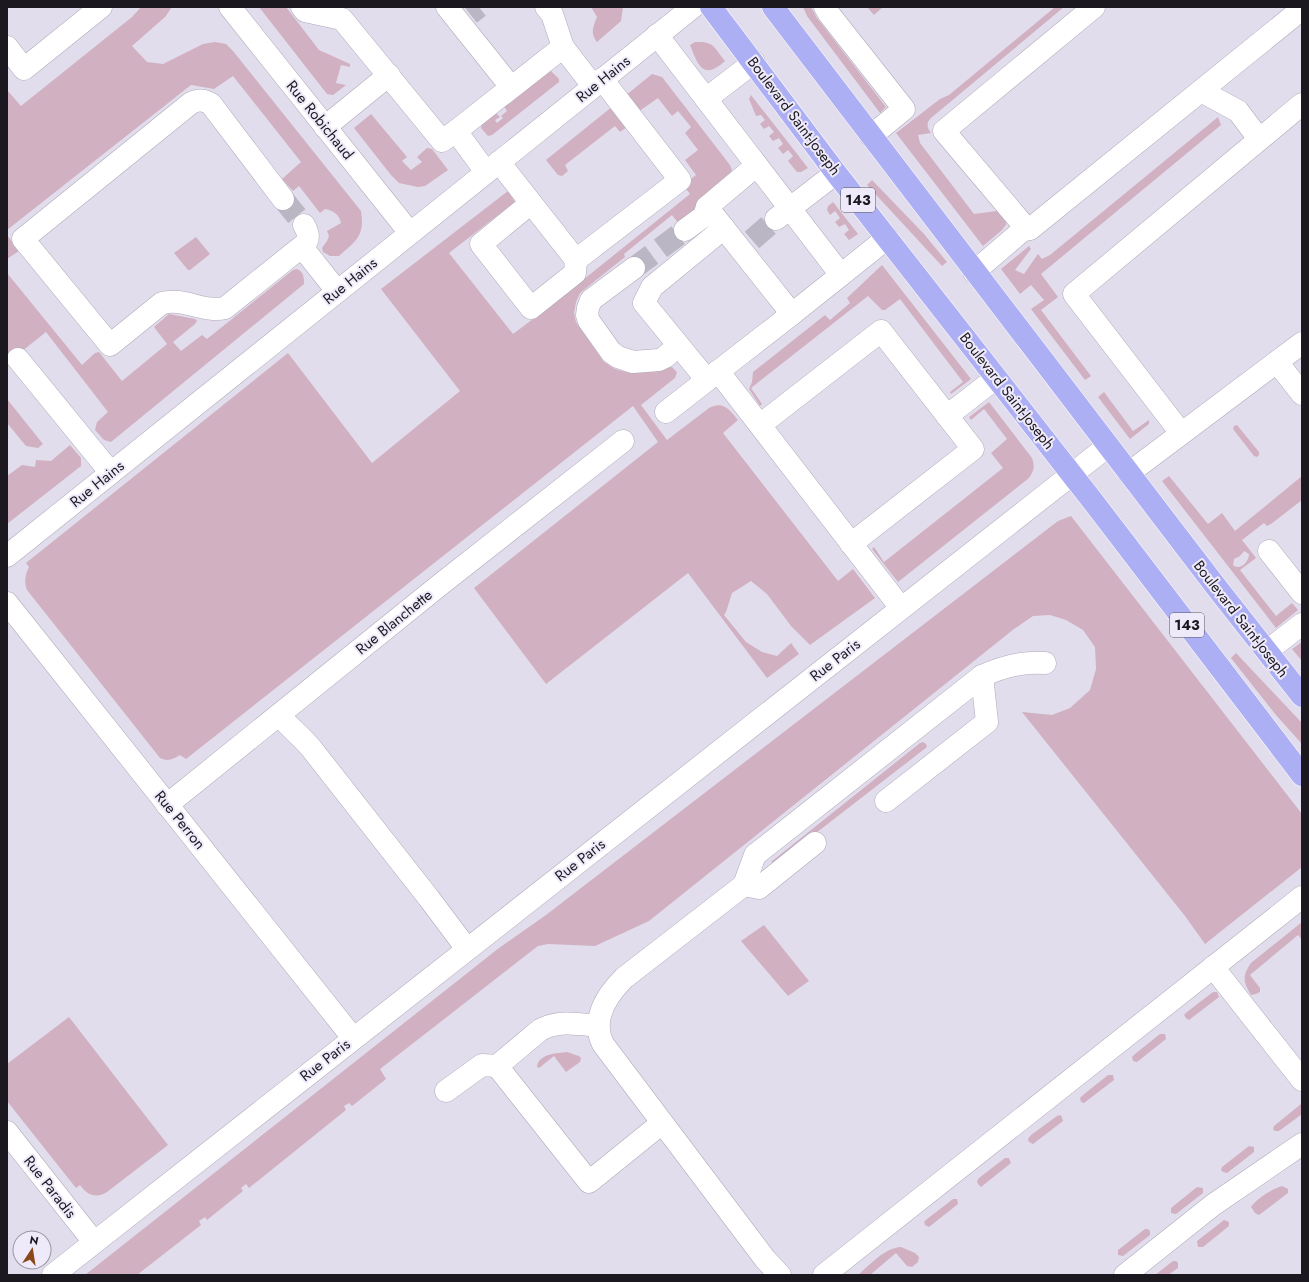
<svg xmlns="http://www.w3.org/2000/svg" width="1309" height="1282" font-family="Jost,sans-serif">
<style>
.green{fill:#d1b0c2;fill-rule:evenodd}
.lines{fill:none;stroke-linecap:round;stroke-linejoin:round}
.minor-tunnel{stroke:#bab6c3;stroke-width:22;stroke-dasharray:22 11;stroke-linecap:butt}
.minor-casing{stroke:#afaab9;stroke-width:23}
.major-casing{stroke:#fff;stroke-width:23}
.minor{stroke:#fff;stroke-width:22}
.major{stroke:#adaff5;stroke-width:22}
.labels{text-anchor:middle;stroke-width:4;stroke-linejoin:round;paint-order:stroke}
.shield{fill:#efeafa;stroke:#5b5861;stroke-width:1}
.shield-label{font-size:14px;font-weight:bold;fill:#1b191f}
.street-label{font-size:15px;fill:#1b191f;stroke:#efeafa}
</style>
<rect width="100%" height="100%" fill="#e2ddec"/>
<g class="green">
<path d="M141,7H172L165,17L132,46L147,62L163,64L203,44L215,42L226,44L233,51L361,211C365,236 356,241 339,256H330L323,252L322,248L327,241L329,236L327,231L341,223C339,214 334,211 325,209L320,213L299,186L293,191L282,179L301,162L233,76L214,89L191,85L7,230V90L21,106L132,17Z"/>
<path d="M259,7H286L319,50L350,64V67L341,65L336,83L346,85L333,95L327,94Z"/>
<path d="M591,7H623L621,21L597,42C590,33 593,27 597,17Z"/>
<path d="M803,7H811L817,18L886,107L880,113L807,16Z"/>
<path d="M867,7H883L874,15Z"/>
<path d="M1055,7H1064L931,118C926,123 927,128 931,133L918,135L920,143L974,214L997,211L1006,222V225L1001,231L983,246L896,133L940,99L949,95Z"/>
<path d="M695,42C715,41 714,48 725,61C703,81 698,65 690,45Z"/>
<path d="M548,71H551L559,79V82L492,135L488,136L481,128L482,123L495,112L500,117L495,120L497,123L503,118L501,116L507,111L504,106Z"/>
<path d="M652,74L662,77L730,165L732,170L729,176L694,213L679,224L672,215L624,254L625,257L580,293L576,302L574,313L576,322L603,361L615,369L629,373L672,367L677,372L675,378L641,405L667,440L709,408C723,401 729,409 738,420L723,433L838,581L853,569L875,598L810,645L791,626L767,594L751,581L732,593L726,612L724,615L746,642L762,652L777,656L791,643L799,654L767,678L688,573L546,684L474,588L658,442L633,406L186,759L180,755C173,759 168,762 160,758L27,590C24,582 25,575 29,567L26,563L288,353L372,463L460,391L381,289L508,191L515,202L449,253L513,334L553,304L690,194L683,185L696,175L685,160L698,150L685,133L691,127L678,111L672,116L658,98L638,112L625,96Z"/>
<path d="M751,95L808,168L801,172H797L788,161L793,156L788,150L783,154L778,148L783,144L779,138L773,141L769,136L774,132L769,126L764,129L760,124L765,120L761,115L756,116L749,99Z"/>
<path d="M613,106L627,127L620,132L615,126L565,165L568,171L562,176L558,175L546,160Z"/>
<path d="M371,114L407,157L402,161L411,170L422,162L417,157L427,148L432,149L448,170L425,186L418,187L399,183L391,175L354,128Z"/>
<path d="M1218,117L1221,125L1041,274L1058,297L1041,310L1091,376L1085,380L1031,309L1044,300L1031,285L1020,294L1001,269L1029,246L1031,249L1015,270L1024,274L1038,254L1042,259L1050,255Z"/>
<path d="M872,180L924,234L947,262L942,266L867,185Z"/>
<path d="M833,202L858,234L849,240L844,234L849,230L845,224L839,227L835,222L840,218L835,211L830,215L827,210L828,206Z"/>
<path d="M7,235L19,251L7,259Z"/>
<path d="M196,237L210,254L190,270H188L174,253Z"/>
<path d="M882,265L971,379L951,394L950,392L963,382L900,299L885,310H882L868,296L751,388L762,404L760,406L749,389L752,382L753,372L825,315L830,320L850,303L847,298Z"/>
<path d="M297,269C304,272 304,278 304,284L111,442L104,440L95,430L97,422L108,412L46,332L7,363V273L82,365L95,353L99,352L122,381L167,344L154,327L169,314L195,319L197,321L195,324L173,342L181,351L202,335L207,339L293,270Z"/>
<path d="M1104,392L1133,431L1149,420V424L1130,439L1098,397Z"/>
<path d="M7,399L43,444L38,448L26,446L7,423Z"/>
<path d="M989,402L1032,458C1035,466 1034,471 1029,478L898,582L872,549L874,547L884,562L1003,468L991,453L1007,439L984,409L971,420L969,417Z"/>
<path d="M1237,425L1259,452V455L1257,457L1254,456L1233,429L1234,426Z"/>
<path d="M70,445L81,458V466L7,524V476L22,465L35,467L36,460L51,461Z"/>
<path d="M1169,476L1208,524L1222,513L1235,531L1302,476V500L1271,524L1267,526L1264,523L1242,540L1256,558L1240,570L1276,616L1292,603L1298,610L1276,628L1162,481ZM1244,551L1249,554C1249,562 1240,571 1233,565L1234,559L1240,556Z"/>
<path d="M1071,516L1302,814V867L1205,944L1185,916L1022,712L1052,715L1070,708L1090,690L1096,669L1095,647L1083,630L1066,620L1050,615L1033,616L1014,629L649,921L595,946L548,944L538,946L380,1069L386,1079L352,1106L349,1103L344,1106L346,1110L249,1188L246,1184L241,1188L243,1191L207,1220L205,1217L199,1221L201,1225L137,1275H85L499,948L546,915L1058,521Z"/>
<path d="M1302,642V661L1292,649Z"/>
<path d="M1236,653L1302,723V744L1276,715L1231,658Z"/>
<path d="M923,742L926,744L927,747L776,864L771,862L920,743Z"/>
<path d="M1302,922V940L1298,935L1250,975L1260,988V992L1256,994L1251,995C1243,982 1242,976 1251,963Z"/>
<path d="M764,925L809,981L788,996L741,941Z"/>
<path d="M1213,992H1217L1219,997L1189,1020L1186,1018L1184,1015L1187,1012Z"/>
<path d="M69,1017L168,1145L107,1192C96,1199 87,1195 80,1185L76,1188L7,1101V1064Z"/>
<path d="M1160,1034H1165L1166,1039L1137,1062L1133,1061L1132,1057L1135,1054Z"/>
<path d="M567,1052L579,1056L581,1058L580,1062L566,1072L554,1056L539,1068L537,1067C538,1054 557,1053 567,1052Z"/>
<path d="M1108,1075H1113L1114,1080L1084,1103L1081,1102L1080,1098L1083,1095Z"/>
<path d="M1301,1104H1302V1114L1279,1131H1275L1273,1129L1274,1126Z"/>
<path d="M1061,1115L1063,1121L1033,1144L1029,1142L1028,1139L1031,1135L1057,1116Z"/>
<path d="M1249,1146L1254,1147V1152L1227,1173L1223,1172L1221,1170L1222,1167Z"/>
<path d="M1005,1158H1009L1011,1163L981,1187L978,1184L977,1181L979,1178Z"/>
<path d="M1282,1186L1288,1189V1193L1259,1215L1255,1213L1251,1207C1257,1198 1272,1189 1282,1186Z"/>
<path d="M1197,1187L1203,1188V1193L1176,1214L1171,1213V1208Z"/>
<path d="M953,1199H957L958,1204L929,1227L925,1225L924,1222L927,1219Z"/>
<path d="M1224,1220L1229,1222V1226L1203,1247H1198L1197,1241Z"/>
<path d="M1145,1229H1148L1150,1231V1235L1123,1256L1118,1255V1250Z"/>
<path d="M901,1247L915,1253L919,1257L918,1262L912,1267L907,1266L896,1253L870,1275H858C870,1265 884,1248 901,1247Z"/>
<path d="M1173,1261H1176L1178,1263V1268L1168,1275H1155Z"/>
</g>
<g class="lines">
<g class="minor-tunnel">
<path d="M470,14L479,7"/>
<path d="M283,199L304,225"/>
<path d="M752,240L776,219"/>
<path d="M634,268L685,230"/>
</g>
<defs>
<g id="minor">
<path d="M230,7L410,233"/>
<path d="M302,7L305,11L342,19L442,141L456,131"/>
<path d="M447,7L511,87"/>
<path d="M546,7L552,14L563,47L593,86"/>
<path d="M825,7L829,14L904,109L871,136"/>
<path d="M657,35L841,275L887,238"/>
<path d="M7,47L24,69L101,7"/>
<path d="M1201,91L1238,111L1259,139"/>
<path d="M706,99L754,62"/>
<path d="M325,127L389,75"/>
<path d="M499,162L576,260L680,180L602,79"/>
<path d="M757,165L707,207L792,314L841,275"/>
<path d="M486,172L456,131L563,47"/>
<path d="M283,199L211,104C204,100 199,99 191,103L23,239L110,345L162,303C183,297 204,313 225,308L305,244C310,238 308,232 304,225"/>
<path d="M531,203L481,244L531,308L575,273L576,260"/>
<path d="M776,219L836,173"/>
<path d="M685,230L704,216L707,207"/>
<path d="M1023,230L1020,221L944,131L1094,7"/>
<path d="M302,247L337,291"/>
<path d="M634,268L591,300L588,308L587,315L589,321L611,352L618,357L633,362L659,360L665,357L678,346"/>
<path d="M974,272L1023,230L1030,229L1302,9"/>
<path d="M18,359L111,473"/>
<path d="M1277,362L1302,394"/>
<path d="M718,371L901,608"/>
<path d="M707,380L644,303L652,287L724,228"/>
<path d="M666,412L792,314"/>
<path d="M947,416L996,378"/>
<path d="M760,425L881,331L973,449L851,544"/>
<path d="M1181,433L1074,294L1302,104"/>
<path d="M1129,473L1302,343"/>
<path d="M1269,551L1302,593"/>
<path d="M7,556L693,7"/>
<path d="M7,603L353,1038"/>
<path d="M1267,651L1302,624"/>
<path d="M279,715C289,727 301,736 311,748L428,897L467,949"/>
<path d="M886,801L987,722L982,676"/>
<path d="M167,805L441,584L623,441"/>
<path d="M744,885L759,888L815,843"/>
<path d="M1213,967L1302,1080"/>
<path d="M598,1026C578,1024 559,1020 540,1030L497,1066L589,1182L662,1123"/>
<path d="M446,1091L482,1065L497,1066"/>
<path d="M7,1132L94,1242"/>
<path d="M53,1275L1108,446"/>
<path d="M780,1275L765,1259L603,1044C591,1020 606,996 624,978L744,885L755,855L982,676C1002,667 1023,661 1045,663"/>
<path d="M824,1275L1302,897"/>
<path d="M1125,1275L1213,1205L1302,1144"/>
</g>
<g id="major">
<path d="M711,7L836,173L1095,504L1302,775"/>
<path d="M773,7L1217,588L1302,696"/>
</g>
</defs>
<use href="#minor" class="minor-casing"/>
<use href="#major" class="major-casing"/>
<use href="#minor" class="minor"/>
<use href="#major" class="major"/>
</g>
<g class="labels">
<g class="shield">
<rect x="841" y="188" width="34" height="24" rx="3"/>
<rect x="1170" y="613" width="34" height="24" rx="3"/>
</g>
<g class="shield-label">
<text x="858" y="205">143</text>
<text x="1187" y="630">143</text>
</g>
<g class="street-label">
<text transform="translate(603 79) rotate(-39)" y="5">Rue Hains</text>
<text transform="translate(794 116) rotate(53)" y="5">Boulevard Saint-Joseph</text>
<text transform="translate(320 120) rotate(51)" y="5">Rue Robichaud</text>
<text transform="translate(350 281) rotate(-39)" y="5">Rue Hains</text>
<text transform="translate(1007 391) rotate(52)" y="5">Boulevard Saint-Joseph</text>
<text transform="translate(97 484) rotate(-39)" y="5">Rue Hains</text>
<text transform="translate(1241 619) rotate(52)" y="5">Boulevard Saint-Joseph</text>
<text transform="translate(394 622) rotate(-39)" y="5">Rue Blanchette</text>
<text transform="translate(835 660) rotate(-38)" y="5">Rue Paris</text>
<text transform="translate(180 820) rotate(51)" y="5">Rue Perron</text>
<text transform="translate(580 860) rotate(-38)" y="5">Rue Paris</text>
<text transform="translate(325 1060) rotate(-38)" y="5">Rue Paris</text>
<text transform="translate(50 1187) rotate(52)" y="5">Rue Paradis</text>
</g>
</g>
<rect width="1309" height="1282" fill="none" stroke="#1b191f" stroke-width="16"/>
<g transform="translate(32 1250) rotate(12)"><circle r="19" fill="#efeafa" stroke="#9a96a2"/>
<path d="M0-3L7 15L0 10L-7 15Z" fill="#8a471a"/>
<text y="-6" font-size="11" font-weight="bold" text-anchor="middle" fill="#1b191f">N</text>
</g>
</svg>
